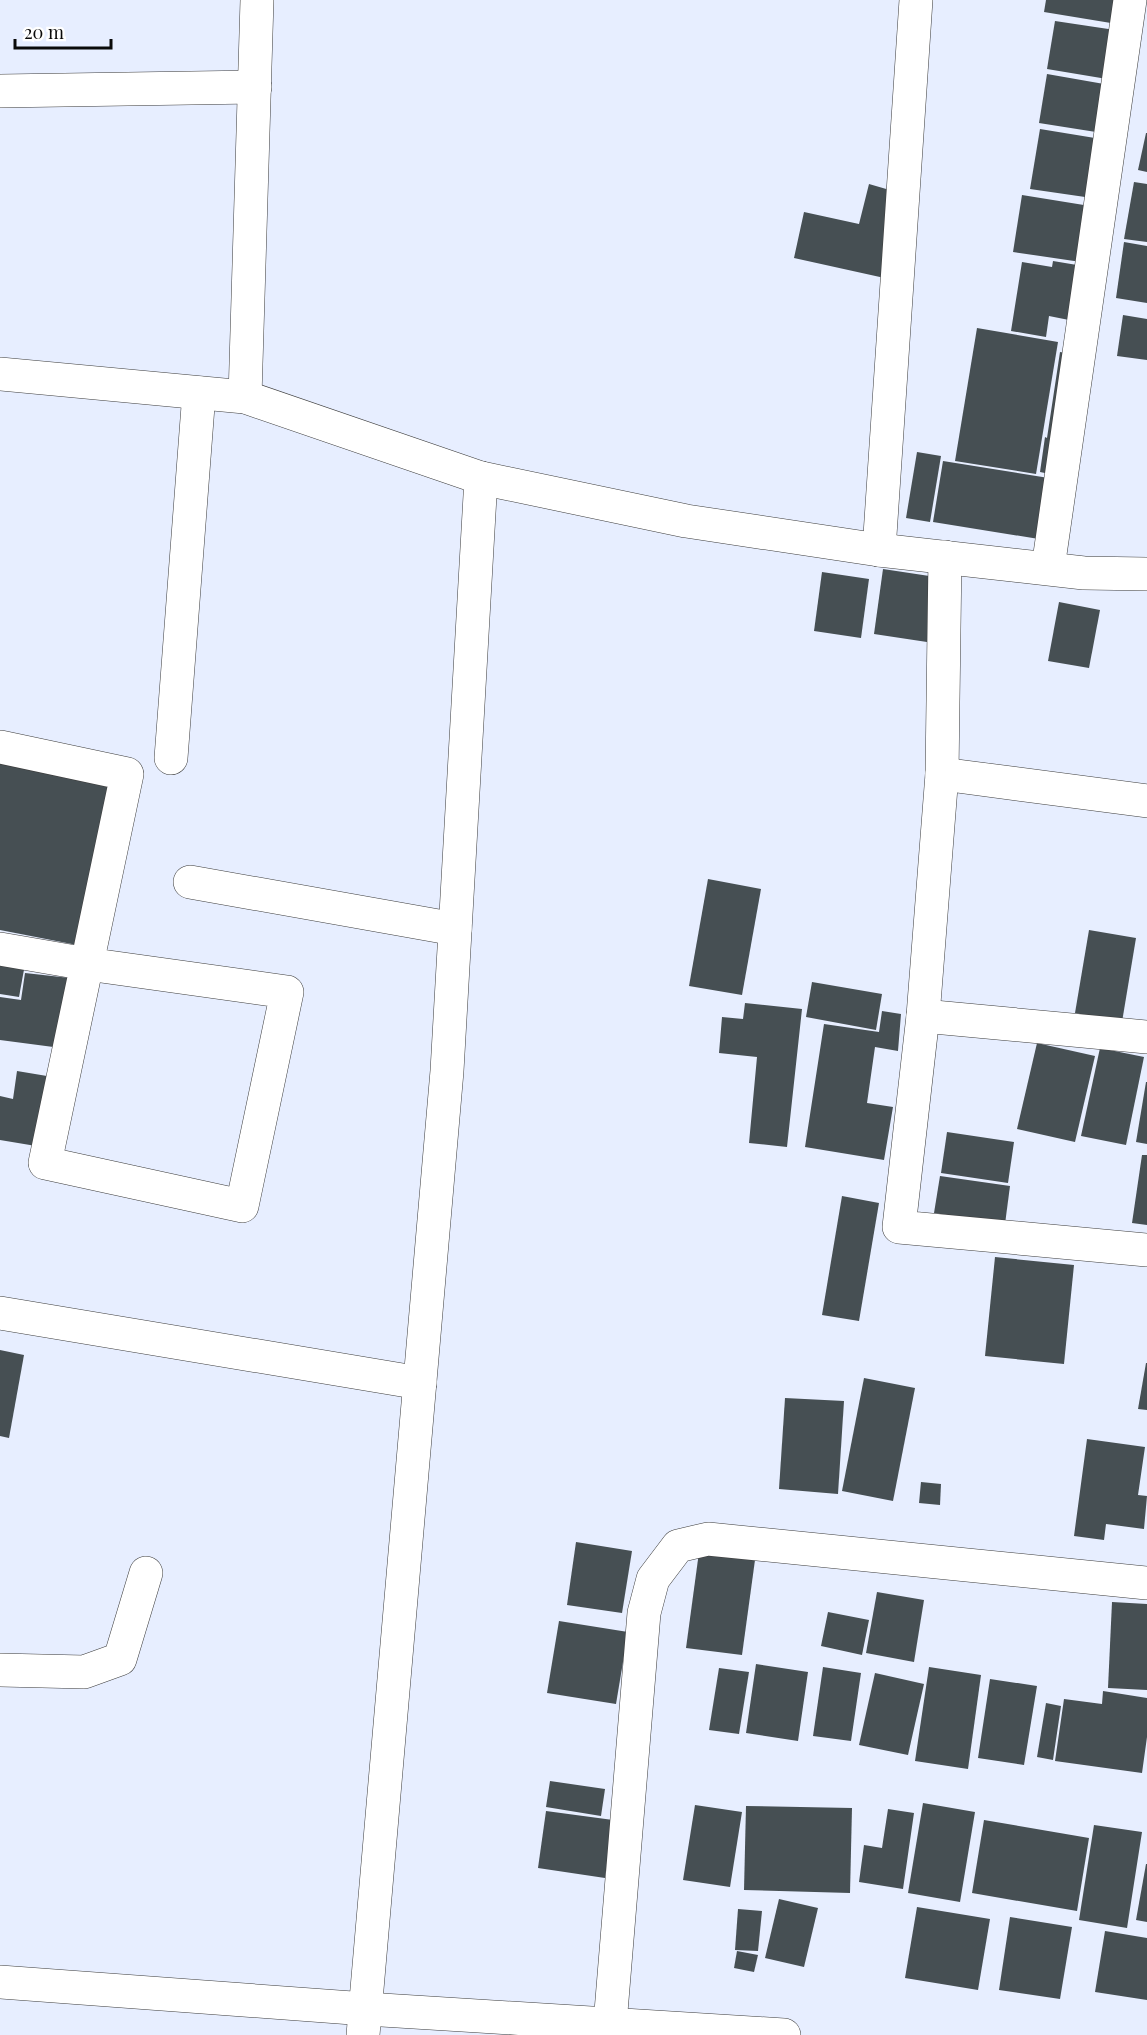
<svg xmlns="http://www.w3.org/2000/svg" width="1147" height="2035" font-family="'Playfair Display',serif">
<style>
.building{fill:#464f53}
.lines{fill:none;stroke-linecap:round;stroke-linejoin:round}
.minor-casing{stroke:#3d3d3d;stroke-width:34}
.minor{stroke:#fff;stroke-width:33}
</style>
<rect width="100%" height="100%" fill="#e7eeff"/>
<g class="building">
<path d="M1046,0H1121L1117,24L1044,12Z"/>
<path d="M1055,21L1115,30L1107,79L1047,69Z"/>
<path d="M1047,74L1104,84L1096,132L1039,123Z"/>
<path d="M1040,129L1101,139L1092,198L1030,189Z"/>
<path d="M1146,133H1147V172L1138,170Z"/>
<path d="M1134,182L1147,184V242L1124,239Z"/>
<path d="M869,184L900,193L889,279L794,258L804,212L859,224Z"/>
<path d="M1022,195L1090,206L1081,262L1013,252Z"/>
<path d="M1124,242L1147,246V303L1116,298Z"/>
<path d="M1053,261L1083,266L1074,321L1049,316L1046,337L1011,331L1022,262L1052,267Z"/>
<path d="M1123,315L1147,319V360L1117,356Z"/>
<path d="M977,328L1058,342L1036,474L955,461Z"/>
<path d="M1060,352L1078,355L1060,476L1040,472L1045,437L1047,438Z"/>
<path d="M917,452L941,456L930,522L906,518Z"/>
<path d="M943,461L1061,480L1051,541L933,522Z"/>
<path d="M883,569L936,577L927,642L874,634Z"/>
<path d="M822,572L869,579L861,638L814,631Z"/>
<path d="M1059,602L1100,610L1089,668L1048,661Z"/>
<path d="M0,756L110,778L77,945L0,930Z"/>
<path d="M708,879L761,889L742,995L689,986Z"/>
<path d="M1089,930L1136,938L1122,1022L1075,1013Z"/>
<path d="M0,960L25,964L19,997L0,994Z"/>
<path d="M25,973L70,978L61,1048L0,1040V997L21,1000Z"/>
<path d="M812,982L882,994L876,1030L806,1017Z"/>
<path d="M745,1003L802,1009L787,1147L749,1143L757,1057L719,1053L722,1017L743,1019Z"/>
<path d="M882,1011L901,1014L898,1051L875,1047L867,1103L893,1107L884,1160L805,1147L824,1024L879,1032Z"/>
<path d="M1037,1043L1095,1056L1075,1142L1017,1129Z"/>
<path d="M1100,1048L1144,1057L1126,1145L1081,1136Z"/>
<path d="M17,1071L53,1077L42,1147L0,1140V1096L13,1099Z"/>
<path d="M1146,1082H1147V1144L1136,1142Z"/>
<path d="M947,1132L1014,1142L1008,1183L941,1173Z"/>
<path d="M1142,1155H1147V1225L1132,1223Z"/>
<path d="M940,1176L1010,1186L1005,1224L934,1213Z"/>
<path d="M842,1196L879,1203L859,1321L822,1315Z"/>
<path d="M995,1257L1074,1265L1064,1364L985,1356Z"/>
<path d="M0,1350L24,1355L9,1438L0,1436Z"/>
<path d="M1146,1363H1147V1410L1138,1409Z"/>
<path d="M864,1378L915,1388L893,1501L842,1491Z"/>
<path d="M785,1398L844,1401L838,1494L779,1489Z"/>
<path d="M1087,1439L1145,1447L1138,1495L1147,1496L1144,1529L1106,1524L1104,1540L1074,1536Z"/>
<path d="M921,1482L941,1484L940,1505L919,1503Z"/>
<path d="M576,1542L632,1551L622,1613L567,1605Z"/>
<path d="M699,1552L755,1560L742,1655L686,1648Z"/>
<path d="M877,1592L924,1600L914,1662L866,1653Z"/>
<path d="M1112,1602L1147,1604V1690L1108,1688Z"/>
<path d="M828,1612L869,1620L862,1655L821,1646Z"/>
<path d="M559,1621L628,1632L616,1704L547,1693Z"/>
<path d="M756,1664L808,1672L798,1741L746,1733Z"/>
<path d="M823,1667L861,1673L851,1741L813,1736Z"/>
<path d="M929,1667L981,1675L968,1769L915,1761Z"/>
<path d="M719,1668L749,1672L739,1734L709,1730Z"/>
<path d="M875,1673L924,1684L908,1755L859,1745Z"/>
<path d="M990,1679L1037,1686L1024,1765L978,1758Z"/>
<path d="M1103,1691L1147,1698V1737L1142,1773L1055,1761L1064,1699L1102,1704Z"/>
<path d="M1046,1703L1061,1706L1053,1760L1037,1757Z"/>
<path d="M550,1781L605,1789L601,1816L546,1807Z"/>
<path d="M923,1803L975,1812L960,1902L908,1893Z"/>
<path d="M695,1805L742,1812L730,1887L683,1880Z"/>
<path d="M746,1806L852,1808L850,1893L744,1890Z"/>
<path d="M888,1809L914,1813L903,1889L859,1882L864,1845L882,1848Z"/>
<path d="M546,1811L613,1820L605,1878L538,1868Z"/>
<path d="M984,1820L1089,1838L1077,1911L972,1893Z"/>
<path d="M1094,1825L1142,1832L1127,1928L1079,1920Z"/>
<path d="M1146,1864H1147V1922L1136,1920Z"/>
<path d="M779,1899L818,1908L804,1967L765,1958Z"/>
<path d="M917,1907L990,1919L978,1990L905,1978Z"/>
<path d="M738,1909L762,1911L758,1951L735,1950Z"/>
<path d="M1010,1917L1072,1927L1060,1999L999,1990Z"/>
<path d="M1105,1931L1147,1938V2000L1095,1992Z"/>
<path d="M737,1951L758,1955L754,1972L734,1968Z"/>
</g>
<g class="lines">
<defs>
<g id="minor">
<path d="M0,91L255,87"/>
<path d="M0,374L245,397L481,478L686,521L879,550L1084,573L1147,574"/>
<path d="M245,397L257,0"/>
<path d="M879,550L916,0"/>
<path d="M945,557L942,774L923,1016L899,1227L1147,1250"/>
<path d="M1048,568L1130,0"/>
<path d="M0,747L127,774L45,1163L242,1206L287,992L87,964L0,949"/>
<path d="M171,758L199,393"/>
<path d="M942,774L1147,801"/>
<path d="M190,882L455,929"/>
<path d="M923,1016L1147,1037"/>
<path d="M0,1313L420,1383"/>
<path d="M0,1670L84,1672L120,1659L146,1573"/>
<path d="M0,1982L366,2009L784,2035"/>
<path d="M610,2024L644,1613L653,1579L678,1546L708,1539L1147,1583"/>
<path d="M363,2035L447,1071L481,478"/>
</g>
</defs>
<use href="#minor" class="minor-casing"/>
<use href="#minor" class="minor"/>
</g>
<path d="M15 39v9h96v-9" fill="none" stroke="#0a0a0a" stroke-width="3"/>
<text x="24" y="39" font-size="18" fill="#0a0a0a" stroke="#ffffff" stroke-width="4.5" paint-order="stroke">20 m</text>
</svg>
